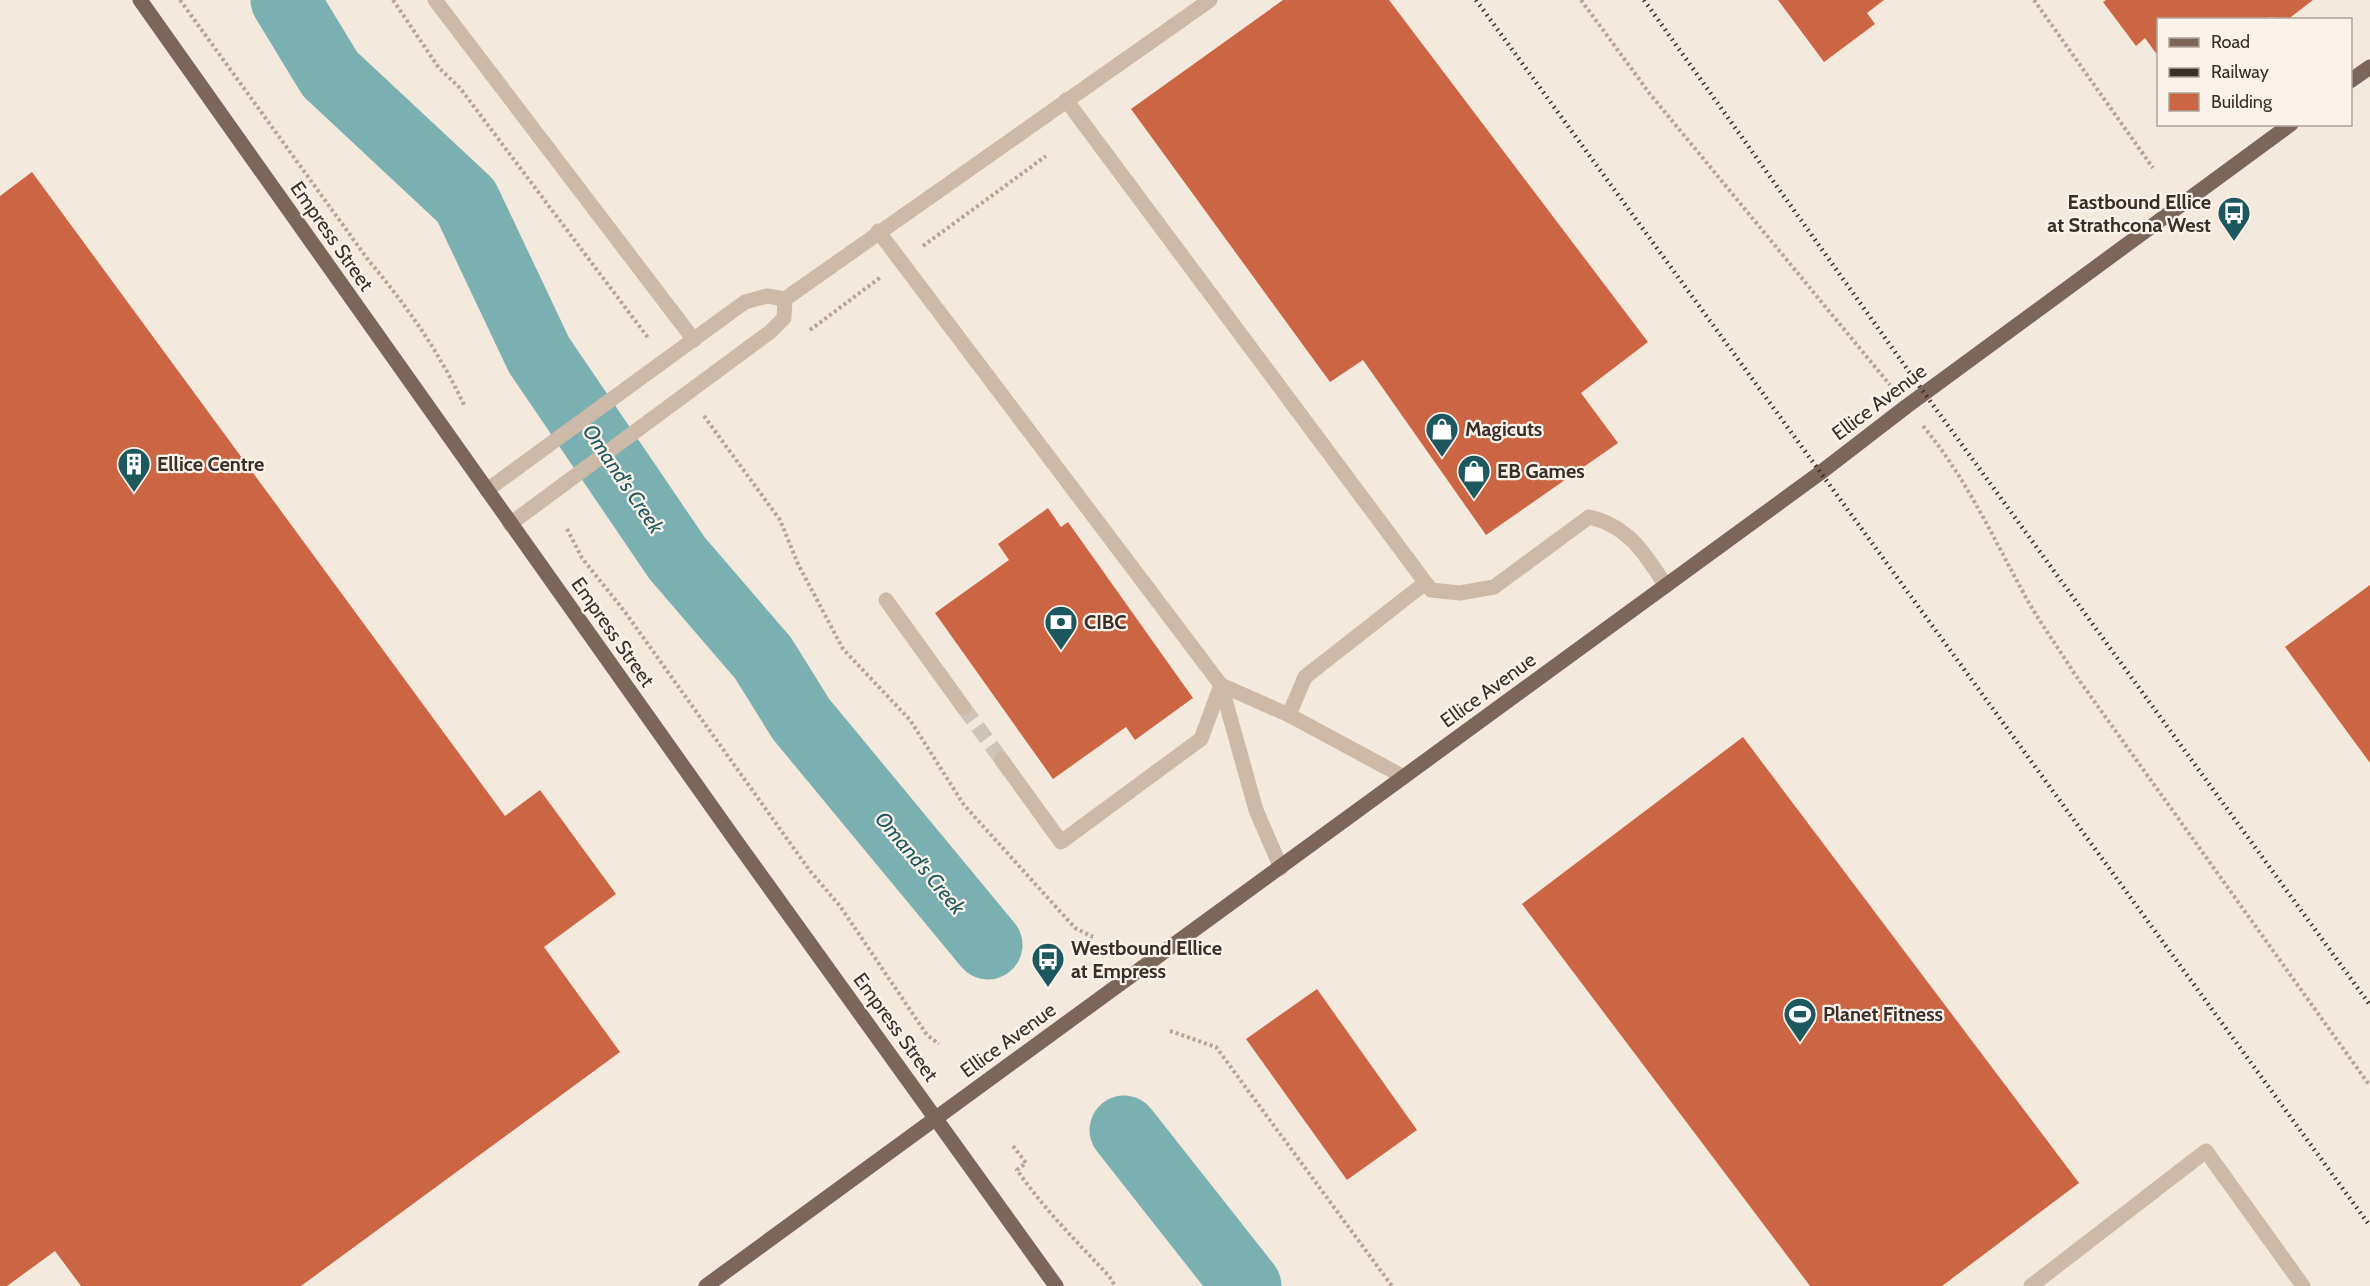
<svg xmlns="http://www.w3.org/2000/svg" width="2370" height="1286" font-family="Cabin,sans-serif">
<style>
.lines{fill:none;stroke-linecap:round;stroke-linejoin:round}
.river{stroke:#7ab0b2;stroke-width:69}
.building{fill:#cc6543}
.minor-tunnel{stroke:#cfc4b9;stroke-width:15;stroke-dasharray:15 8;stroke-linecap:butt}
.path{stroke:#b9a392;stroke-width:4;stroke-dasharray:3 3;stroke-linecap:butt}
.minor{stroke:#cdb9a8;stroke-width:15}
.major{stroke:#7c6559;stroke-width:15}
.rail{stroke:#392e29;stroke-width:4.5;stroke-dasharray:1.5 4.5;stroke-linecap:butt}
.labels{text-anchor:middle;stroke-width:4.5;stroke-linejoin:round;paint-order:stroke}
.poi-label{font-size:20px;font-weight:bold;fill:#392e29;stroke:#fbf3ea;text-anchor:start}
.street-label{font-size:20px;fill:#392e29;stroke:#fbf3ea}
.water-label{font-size:21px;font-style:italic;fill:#1c585d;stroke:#fbf3ea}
</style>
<rect width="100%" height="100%" fill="#f4e9dd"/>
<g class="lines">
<g class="river">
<path d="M285,0L330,74L466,201L539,355L677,558L763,658L801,719L988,945"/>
<path d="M1124,1130L1247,1286"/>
</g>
</g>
<g class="building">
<path d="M1283,0H1389L1648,342L1581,393L1618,443L1486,535L1363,360L1330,382L1131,109Z"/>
<path d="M1778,0H1884L1867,13L1875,24L1824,62Z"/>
<path d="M2106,0H2313L2287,20L2270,17L2267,20H2158V56L2145,38L2136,46L2103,2Z"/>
<path d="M32,172L505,816L540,790L616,894L544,947L620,1052L301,1286H81L55,1251L7,1286H0V196Z"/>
<path d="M1048,508L1061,527L1068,522L1193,698L1135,740L1126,727L1053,779L935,613L1009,560L998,544Z"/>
<path d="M2370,585V763L2285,647Z"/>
<path d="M1743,737L2079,1183L1942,1286H1810L1522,904Z"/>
<path d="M1317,989L1417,1130L1347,1180L1246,1039Z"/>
</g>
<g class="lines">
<path class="minor-tunnel" d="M964,708L1001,759"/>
<g class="path">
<path d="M180,0L369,261C407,306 440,353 465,407"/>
<path d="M393,0L439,68L460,88L649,339"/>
<path d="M1581,0L1650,94L1890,385"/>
<path d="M2034,0L2153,168"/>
<path d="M923,246L1046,156"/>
<path d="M810,330L881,277"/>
<path d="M704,416L780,520L798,564L843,649L910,720L964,805L1075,928L1093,937"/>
<path d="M1923,426C1968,480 1995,542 2029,603C2043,627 2059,649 2074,673L2370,1086"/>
<path d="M567,529L582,558L625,612L810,871L840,906L927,1035L939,1044"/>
<path d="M1170,1031L1216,1047L1392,1286"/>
<path d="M1013,1146L1026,1163L1017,1170C1044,1209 1077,1242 1109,1276L1115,1286"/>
</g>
<g class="minor">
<path d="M435,0L694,340"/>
<path d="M1066,100L1431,590L1460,593L1494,587L1589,517C1629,526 1645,554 1666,586"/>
<path d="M878,231L1221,685L1256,810L1281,868"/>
<path d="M487,490L745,302L767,296L785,299L1210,0"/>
<path d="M510,524L770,332L784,318L785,299"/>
<path d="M886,600L964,708"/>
<path d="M1221,685L1289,715L1404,777"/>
<path d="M1289,715L1305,677L1425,583"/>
<path d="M1001,759L1061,842L1201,739L1221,685"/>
<path d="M2031,1286L2206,1151L2303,1286"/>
</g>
<g class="major">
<path d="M140,0L736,841L1056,1286"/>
<path d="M2350,81L2370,67"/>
<path d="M706,1286L1820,473L1907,406L2291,124"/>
</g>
<g class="rail">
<path d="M1476,0L2370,1226"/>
<path d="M1644,0L1925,394L2370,1005"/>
</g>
</g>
<defs>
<symbol id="bus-pin" viewBox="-11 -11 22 30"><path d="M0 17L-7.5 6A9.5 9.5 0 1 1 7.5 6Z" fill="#1c585d" stroke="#fbf3ea"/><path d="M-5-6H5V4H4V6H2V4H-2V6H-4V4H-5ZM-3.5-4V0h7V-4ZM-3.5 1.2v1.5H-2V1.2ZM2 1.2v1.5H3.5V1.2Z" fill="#fff"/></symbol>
<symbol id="shop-pin" viewBox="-11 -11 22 30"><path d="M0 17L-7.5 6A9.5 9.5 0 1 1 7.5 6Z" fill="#1c585d" stroke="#fbf3ea"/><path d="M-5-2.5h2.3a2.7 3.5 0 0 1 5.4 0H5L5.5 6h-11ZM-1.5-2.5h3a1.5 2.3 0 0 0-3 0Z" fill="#fff"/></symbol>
<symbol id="building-pin" viewBox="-11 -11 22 30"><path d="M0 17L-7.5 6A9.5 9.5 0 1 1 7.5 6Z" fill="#1c585d" stroke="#fbf3ea"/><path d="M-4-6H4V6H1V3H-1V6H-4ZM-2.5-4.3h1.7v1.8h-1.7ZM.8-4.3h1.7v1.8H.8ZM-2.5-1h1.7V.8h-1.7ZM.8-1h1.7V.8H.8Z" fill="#fff"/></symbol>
<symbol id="bank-pin" viewBox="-11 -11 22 30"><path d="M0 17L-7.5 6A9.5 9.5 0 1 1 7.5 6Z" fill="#1c585d" stroke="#fbf3ea"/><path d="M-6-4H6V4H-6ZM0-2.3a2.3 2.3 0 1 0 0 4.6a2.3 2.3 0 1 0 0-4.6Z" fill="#fff"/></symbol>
<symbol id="stadium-pin" viewBox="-11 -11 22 30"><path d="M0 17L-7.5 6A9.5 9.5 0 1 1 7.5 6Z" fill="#1c585d" stroke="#fbf3ea"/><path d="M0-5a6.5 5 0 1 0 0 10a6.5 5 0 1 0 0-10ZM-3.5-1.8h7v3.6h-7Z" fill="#fff"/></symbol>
</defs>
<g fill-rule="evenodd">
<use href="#bus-pin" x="2215" y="194" width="38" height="52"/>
<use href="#shop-pin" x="1423" y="410" width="38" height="52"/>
<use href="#building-pin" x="115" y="445" width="38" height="52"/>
<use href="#shop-pin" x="1455" y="452" width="38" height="52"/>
<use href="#bank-pin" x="1042" y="603" width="38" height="52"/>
<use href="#bus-pin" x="1029" y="940" width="38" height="52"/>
<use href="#stadium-pin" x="1781" y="995" width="38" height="52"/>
</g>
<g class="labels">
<g class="poi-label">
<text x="2211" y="209" text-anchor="end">Eastbound Ellice<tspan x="2211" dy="23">at Strathcona West</tspan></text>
<text x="1465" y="436">Magicuts</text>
<text x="157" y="471">Ellice Centre</text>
<text x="1497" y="478">EB Games</text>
<text x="1084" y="629">CIBC</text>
<text x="1071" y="955">Westbound Ellice<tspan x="1071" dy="23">at Empress</tspan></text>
<text x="1823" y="1021">Planet Fitness</text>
</g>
<g class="street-label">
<text transform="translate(332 236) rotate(55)" y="7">Empress Street</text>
<text transform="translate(1879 402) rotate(-37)" y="7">Ellice Avenue</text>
<text transform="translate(613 632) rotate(55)" y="7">Empress Street</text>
<text transform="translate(1488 690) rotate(-36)" y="7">Ellice Avenue</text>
<text transform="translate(896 1027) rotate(54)" y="7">Empress Street</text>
<text transform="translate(1008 1040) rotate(-36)" y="7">Ellice Avenue</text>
</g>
<g class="water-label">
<text transform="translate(623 479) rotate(56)" y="7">Omand's Creek</text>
<text transform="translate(920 863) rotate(50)" y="7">Omand's Creek</text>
</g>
</g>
<rect x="2157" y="18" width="195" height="108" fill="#fbf3ea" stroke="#ada49d" stroke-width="1.5"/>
<rect x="2169" y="38" width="30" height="9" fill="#7c6559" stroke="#ada49d" stroke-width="1.5"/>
<text x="2211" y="48" font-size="18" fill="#392e29">Road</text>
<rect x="2169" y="68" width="30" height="9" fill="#392e29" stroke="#ada49d" stroke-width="1.5"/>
<text x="2211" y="78" font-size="18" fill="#392e29">Railway</text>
<rect x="2169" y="93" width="30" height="18" fill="#cc6543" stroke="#ada49d" stroke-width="1.5"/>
<text x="2211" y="108" font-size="18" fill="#392e29">Building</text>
</svg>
